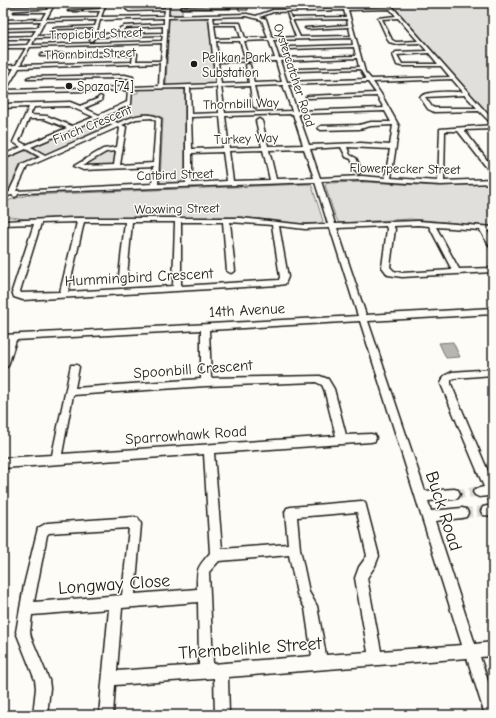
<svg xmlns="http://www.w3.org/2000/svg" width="496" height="718" font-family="'Comic Neue',sans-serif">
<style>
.green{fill:#e0dfdb;stroke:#7e7e7c}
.water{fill:#b7b6b2;stroke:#797876}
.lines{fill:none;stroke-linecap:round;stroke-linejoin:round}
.minor-tunnel{stroke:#dbdad6;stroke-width:10;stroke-dasharray:10 5;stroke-linecap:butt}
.minor-casing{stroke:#1c1c1c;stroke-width:3}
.minor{fill:#fdfcf7;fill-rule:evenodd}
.wall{fill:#afafac;stroke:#1c1c1c}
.poi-dot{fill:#1c1c1c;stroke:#fdfcf7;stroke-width:1.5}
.labels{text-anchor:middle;stroke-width:3;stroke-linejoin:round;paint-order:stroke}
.far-street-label{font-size:13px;fill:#1c1c1c;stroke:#fdfcf7}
.far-poi-label{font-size:13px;fill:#1c1c1c;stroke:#fdfcf7;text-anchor:start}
.street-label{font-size:15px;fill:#1c1c1c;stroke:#fdfcf7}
.near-street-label{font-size:18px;fill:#1c1c1c;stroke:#fdfcf7}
</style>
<rect width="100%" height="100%" fill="#fdfcf7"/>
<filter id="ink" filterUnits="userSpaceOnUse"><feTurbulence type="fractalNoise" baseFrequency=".025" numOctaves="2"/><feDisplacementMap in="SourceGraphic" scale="8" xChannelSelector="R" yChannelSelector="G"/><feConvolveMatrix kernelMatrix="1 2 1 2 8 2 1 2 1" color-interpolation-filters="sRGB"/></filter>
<g filter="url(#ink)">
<g class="green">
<path d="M169,3H182V15L169,14Z"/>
<path d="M269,3H341L343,8L275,10L272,9Z"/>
<path d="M391,3H493V119Z"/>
<path d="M208,17L216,84L166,86L169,18Z"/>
<path d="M181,88L185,89V179L179,183L162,184L160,182L163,118C150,109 130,116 117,122L105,116L131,105L133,93H138V89Z"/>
<path d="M99,118L112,124L44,155L33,149L32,147Z"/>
<path d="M113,150L117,151L113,164L81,166L80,164Z"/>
<path d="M22,151H26L37,157L20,165L9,191L3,193V159Z"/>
<path d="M366,182L436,186L493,184V226L410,219L339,223L335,216L325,185L328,183Z"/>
<path d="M308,184L312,186L323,221L322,223L300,224L241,217L122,218L80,217L25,219L3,216V203L10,200L27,195Z"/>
</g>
<path class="water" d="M453,342L460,357L446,358L439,343Z"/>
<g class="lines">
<g class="minor-tunnel">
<path d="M454,494L479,492"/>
<path d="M462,513L487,511"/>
</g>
<defs>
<g id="minor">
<path d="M87,3L54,5L46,19L97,18L100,11H68L100,9L102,3H106L101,17L164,16L165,10L129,11L126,9L127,3H131V9L165,8V3H169L168,16L247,14L256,16L273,10L344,8L342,3H346L347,8L389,7L385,3H389L493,120V125L479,111L434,112L428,109L420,97C428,90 451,92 463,92L452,79L373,82L381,94L399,126L391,178L438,181L440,129L493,125V129L464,130L493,168V174L491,173L458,131H445L444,181L493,179V183L441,185L362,180L321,181L335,224L418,221L493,227V231H487L493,239V247H490L480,230L436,227L459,269L493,268V272L402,277L388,275L382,267L387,229L386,226L337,228L366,315L493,308V314L368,321L425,491L454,489L458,490L460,494L458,498L454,499L428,501L431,511L462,508L466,509L468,513L466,517L462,518L435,521L475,644L493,642V656L480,657L493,696V715H485L467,658L228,677L229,715H215L214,678L115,685L113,715H99L109,609L32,615L30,632L31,637L49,680L50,688L47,715H33L36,688L35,680L16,632L24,585L38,528L47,523L134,517L138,518L141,524L135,594L197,589C197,569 196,569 210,553L204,454L3,468V458L52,455L71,365H77L79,367L75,388L201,379V330L16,340L8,366L3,369V352L7,341H3V335L358,316L330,228L305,229L279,226L288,277L285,284L279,285L23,300L14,297L12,291L34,224L3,225V221L72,218H241L305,225L328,224L315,182L24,193L18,194L17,196L15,197L12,195L3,197V193L10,192V190L22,165L40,157L26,149L3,159V155L21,147L13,142L29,107L3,108V104L70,102L80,106L97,99L100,96L102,97L101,101L84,108L99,115L127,102L128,90L3,93V88L14,68H3V66L16,65L26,48H3V46L27,45L31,39H3V37L32,36L36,30L3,31V29L37,28L41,21L3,22V20L42,19L46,12H14L47,10L50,5L3,6V4ZM390,9L396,16L378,18L389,42L396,44L420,43L427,51L396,52L393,55L397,65L401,66H441L450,77L371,79L365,72L348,10ZM344,10L346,17L291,18L289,13H287L296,37L272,38L266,19L260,17L273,12ZM247,16L262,20L268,38H245L240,23H214L213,17ZM209,17L216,84L164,86L168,18ZM164,18V24L124,26L120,28L118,34H96L100,20ZM398,18L418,41L396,42L392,40L382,19ZM347,19L348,25L305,28L307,29L349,27L351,36L300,37L292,20ZM97,20L95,26L53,28L55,29L94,28L92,35L37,36L45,21ZM214,25H237L241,38L216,39ZM163,26V33L122,34L123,30L125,28ZM163,35L162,41L32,45L35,38L91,37L90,40L92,41L95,37ZM352,38L353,45L290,47L288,48L290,49L354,47L356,56L279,58L273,40ZM269,40L275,58L218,60L216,41H240L244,54L246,55L248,54L244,41ZM162,43L161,61H136L137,54L130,52L42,54L40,56L133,55L132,62L20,65L30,47ZM429,53L438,64H402L397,55ZM357,58L359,67L298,69L296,70L298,71L360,69L366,79L287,82L280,61ZM276,61L282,82L254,83L250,65L248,64L246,65L249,83L221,84L218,62ZM160,63L159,86L133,87V77L125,75L29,77L27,78V79L129,78L128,87L6,90L19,68ZM368,82L376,93L308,96L306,97L308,98L377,96L384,108L297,111L288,85ZM283,85L292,111L225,113L221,87L250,86L253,106L256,108L259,106L254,86ZM217,87L219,113L191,114L190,88ZM186,88V183L158,184L161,119C147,110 131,117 118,123L103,117L131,104L132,89ZM465,95L477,108H435L432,107L425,97ZM69,106L94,117L72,126L47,116L30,115L34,107ZM385,111L391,122H371L359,125L321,126L318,128L321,130L359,129L371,126L393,125L390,145L361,143L309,145L298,114ZM293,114L303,145L268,146L262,121L259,119L256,121L262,147L229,148L225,116ZM220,116L223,148L192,149L191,117ZM99,118L113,125L45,155L31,147ZM152,118L156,121L153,163L120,165L126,127L122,125L136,119ZM29,119H44L67,128L26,145L19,141ZM118,127L120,128L117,147L103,149L74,166L83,170L153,167L152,184L16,191L27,167ZM341,147L346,157L351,159L356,171L359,173L362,171L356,158L350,155L347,147L390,149L385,178L362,176L320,178L310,149ZM304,149L314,178L276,179L269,150ZM263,150L270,180L233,181L229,151ZM116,151L114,165L82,166L106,152ZM223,152L227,181L192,183V153ZM77,222L60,292L21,293L20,291L41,223ZM84,222H125L119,276L123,278L127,276L132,222H175L173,286L68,292ZM181,222H223L227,271L231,273L235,271L230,222L272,225L280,277L279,280L181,286ZM418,225L429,226L452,270L402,273L394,271L390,267L395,229L393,226ZM360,321L462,645L381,651L367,578L375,566L379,556L365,502L361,501L291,507L287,508L285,512L288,544L222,549L214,453L371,442L375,441L376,438L375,435L371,434L346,435L334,389L328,379L320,376L211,378L209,330ZM316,382L322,385L324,389L336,436L62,454L73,395L206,386ZM357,512L367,556L359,567L355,578L368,652L326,655L317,606L309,592L300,549L297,517ZM129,528L122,595L34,602L47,535L49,533ZM289,555L297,594L305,608L312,656L213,664L209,572L219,561ZM198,602L199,665L117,671L122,608Z"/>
<path d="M229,6L230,8H181L183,7Z"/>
<path d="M493,369V375L454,378L451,380V384L493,483V501L489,500L488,496L479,497L475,495L473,492L475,489L484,487L441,384L444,376L452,372Z"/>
<path d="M487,506H493V516L483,515L481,511L483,507Z"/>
</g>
</defs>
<use href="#minor" class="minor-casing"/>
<use href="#minor" class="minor"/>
</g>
<path class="wall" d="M237,3H248V10H239Z"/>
</g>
<g class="poi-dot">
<circle cx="194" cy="64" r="4"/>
<circle cx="69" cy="86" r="4"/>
</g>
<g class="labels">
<g class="far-street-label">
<text transform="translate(96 33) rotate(-2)" y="5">Tropicbird Street</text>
<text transform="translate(90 53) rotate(-2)" y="5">Thornbird Street</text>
<text transform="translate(295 75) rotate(72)" y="5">Oystercatcher Road</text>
<text transform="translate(241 103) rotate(-2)" y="5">Thornbill Way</text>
<text transform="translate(92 124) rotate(-22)" y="5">Finch Crescent</text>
<text transform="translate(246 138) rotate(-2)" y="5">Turkey Way</text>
<text transform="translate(405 168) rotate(1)" y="5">Flowerpecker Street</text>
<text transform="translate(175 174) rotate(-2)" y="5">Catbird Street</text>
<text transform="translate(177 208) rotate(-1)" y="5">Waxwing Street</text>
</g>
<g class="far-poi-label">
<text x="202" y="62">Pelikan Park<tspan x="202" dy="15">Substation</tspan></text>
<text x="77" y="91">Spaza [74]</text>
</g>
<g class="street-label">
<text transform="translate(139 277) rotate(-3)" y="5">Hummingbird Crescent</text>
<text transform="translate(247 310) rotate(-3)" y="5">14th Avenue</text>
<text transform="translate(193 369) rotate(-4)" y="5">Spoonbill Crescent</text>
<text transform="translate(186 435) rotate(-4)" y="5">Sparrowhawk Road</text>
</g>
<g class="near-street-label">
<text transform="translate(444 511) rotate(72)" y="6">Buck Road</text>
<text transform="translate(114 584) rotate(-4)" y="6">Longway Close</text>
<text transform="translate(250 648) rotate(-4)" y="6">Thembelihle Street</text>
</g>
</g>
<rect width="496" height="718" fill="none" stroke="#fdfcf7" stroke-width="16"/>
<rect x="8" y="8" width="480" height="702" fill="none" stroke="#1c1c1c" stroke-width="1.5" filter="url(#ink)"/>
</svg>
